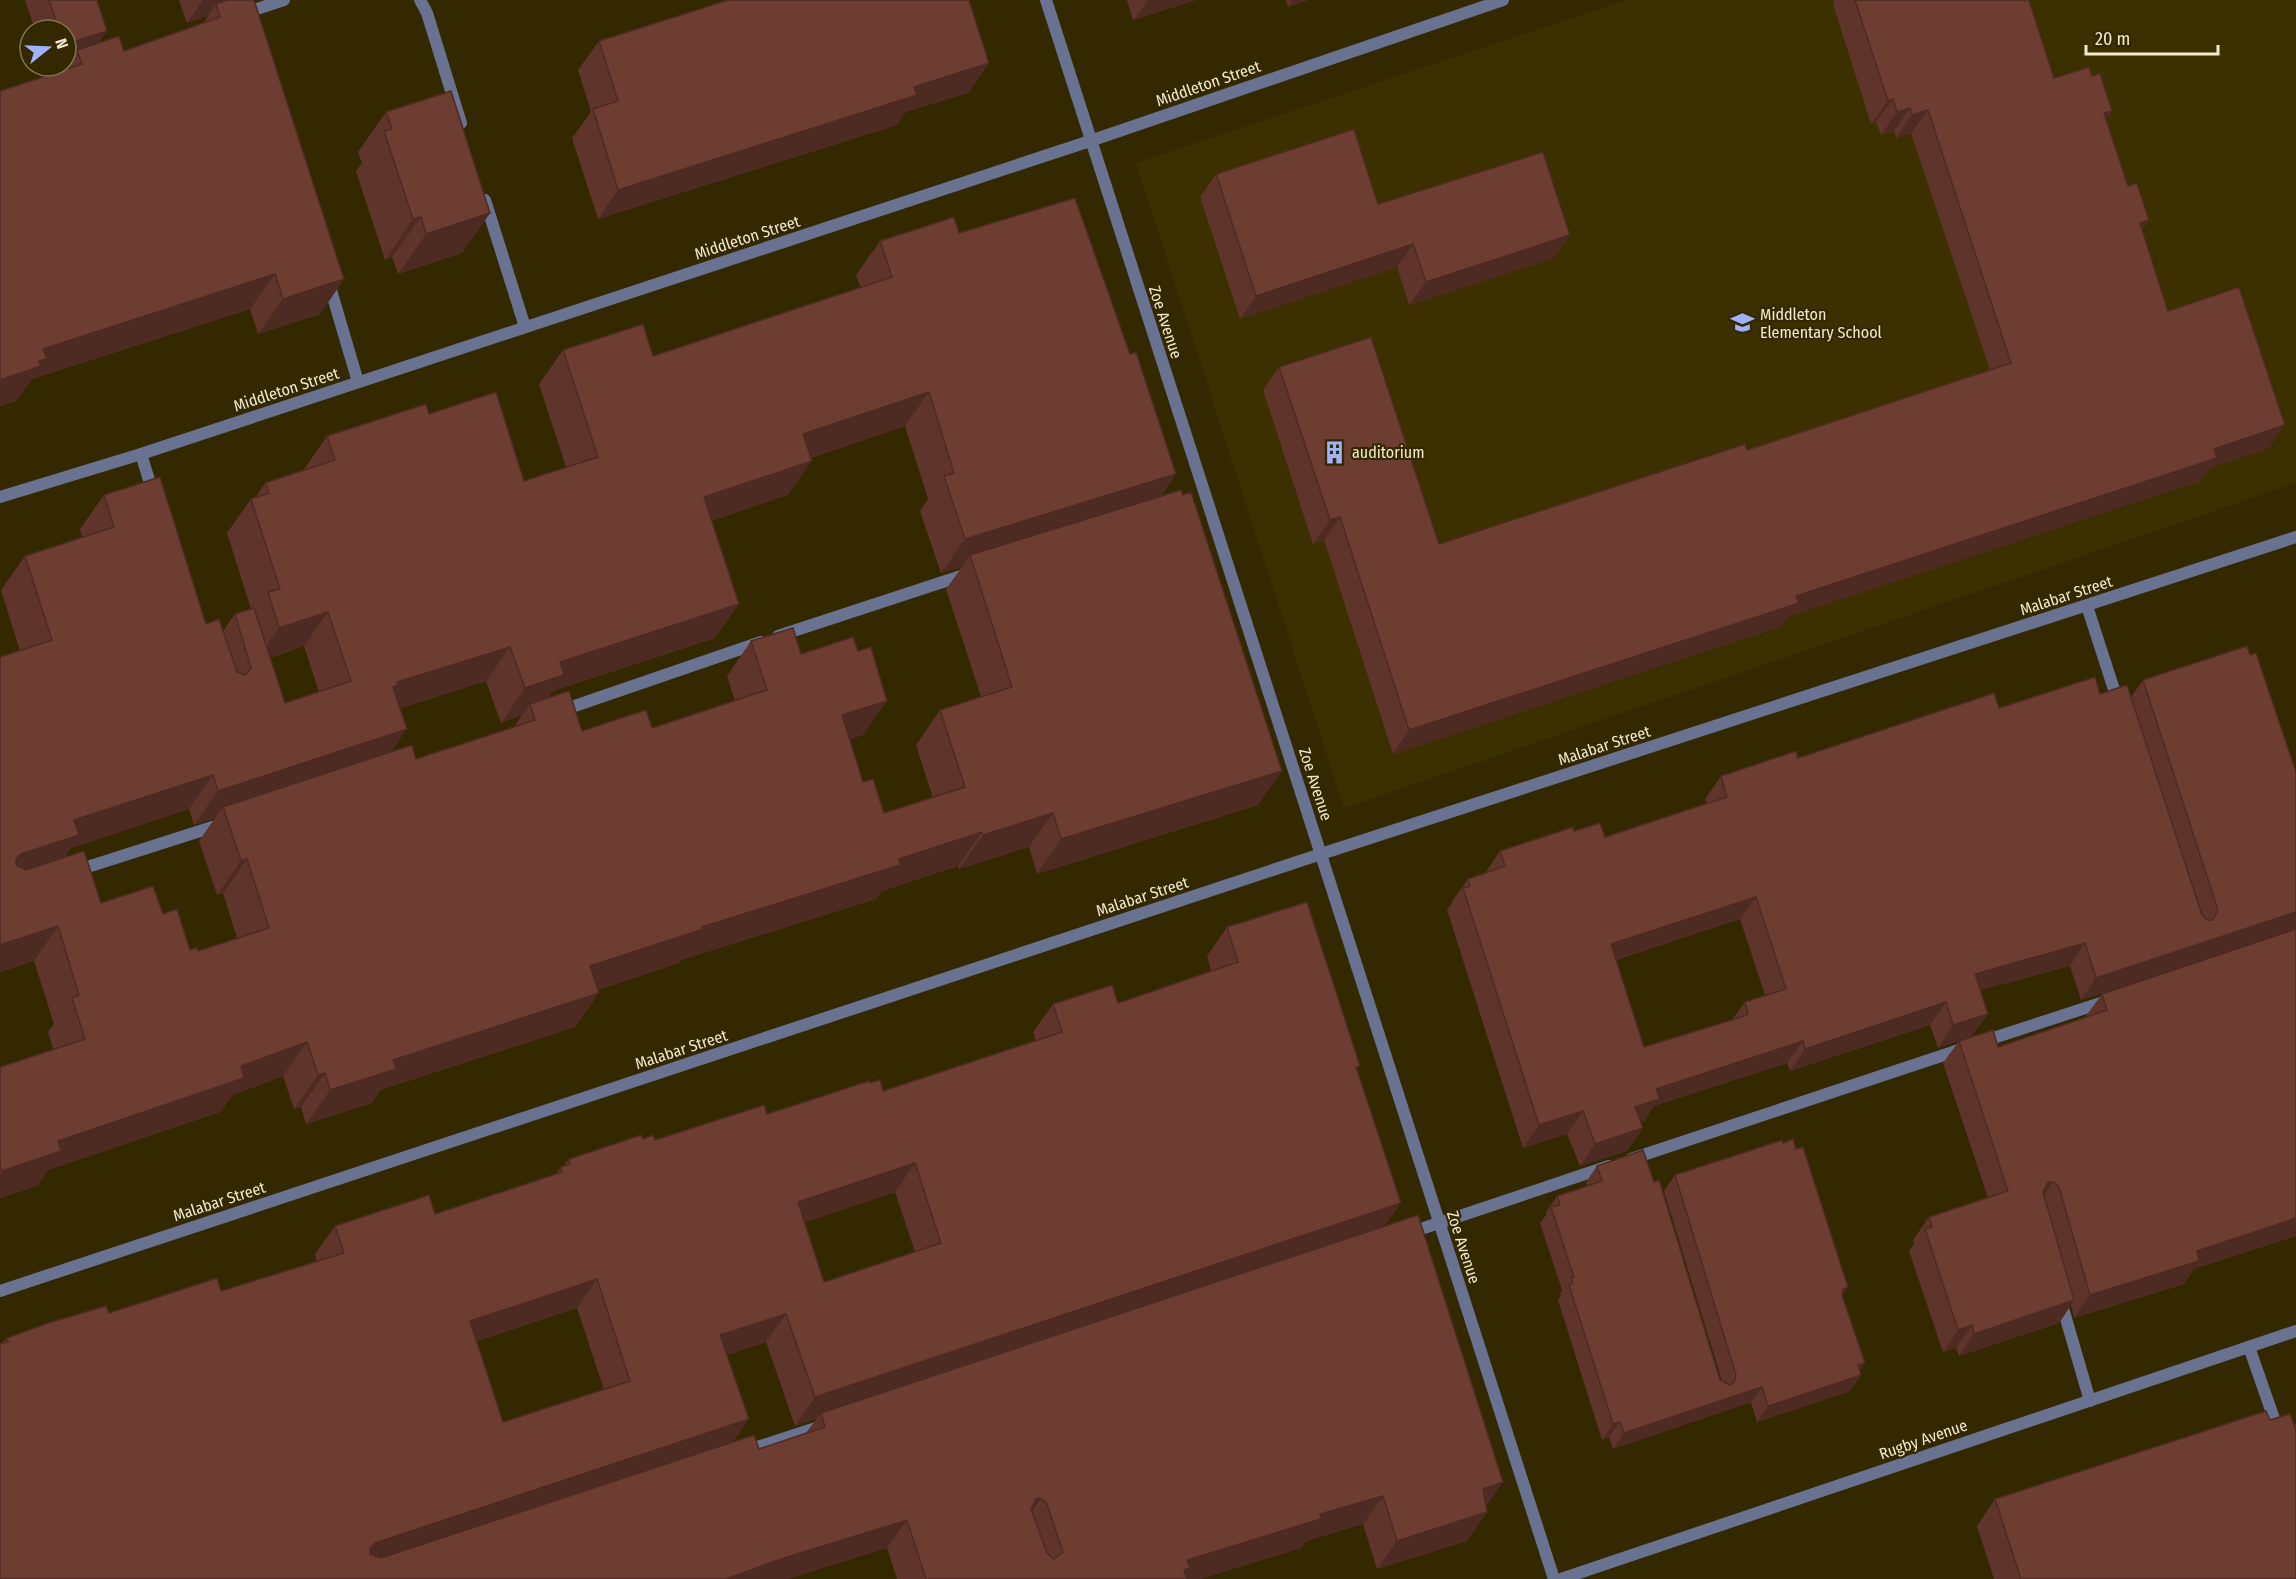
<svg xmlns="http://www.w3.org/2000/svg" width="2296" height="1579" font-family="'Fira Sans Condensed',sans-serif">
<style>
.built{fill:#3c3000}
.lines{fill:none;stroke-linecap:round;stroke-linejoin:round}
.service{stroke:#6a7291;stroke-width:12}
.minor{stroke:#6a7291;stroke-width:12}
.wall{fill:#5f342a;fill-rule:evenodd}
.shaded-wall{fill:#4d2b22}
.building{fill:#6e3d31;stroke:#4d2b22;stroke-width:1.5;fill-rule:evenodd}
.labels{text-anchor:middle;stroke-width:4.5;stroke-linejoin:round;paint-order:stroke}
.street-label{font-size:16px;fill:#f2eacf;stroke:#332800}
.poi-label{font-size:16px;fill:#f2eacf;stroke:#332800;text-anchor:start}
</style>
<rect width="100%" height="100%" fill="#332800"/>
<path class="built" d="M1626,0H2296V483L1344,808L1136,163Z"/>
<g class="lines">
<g class="service">
<path d="M420,0L427,13L461,123"/>
<path d="M242,14L284,0"/>
<path d="M485,200L525,327"/>
<path d="M328,280L358,382"/>
<path d="M141,454L154,496"/>
<path d="M2087,606L2119,705"/>
<path d="M778,636L967,574"/>
<path d="M560,711L761,642"/>
<path d="M75,871L222,824"/>
<path d="M1981,1042L2107,1001"/>
<path d="M1631,1159L1965,1048"/>
<path d="M1409,1233L1609,1166"/>
<path d="M2060,1298L2090,1401"/>
<path d="M2249,1347L2279,1433"/>
<path d="M745,1451L822,1426"/>
</g>
<g class="minor">
<path d="M1046,0L1554,1579"/>
<path d="M0,497L141,454L1090,141L1503,0"/>
<path d="M0,1291L1321,854L2296,537"/>
<path d="M1561,1579L2296,1331"/>
</g>
</g>
<g class="wall">
<path d="M25,0H97L107,31L98,43L124,51L203,23L208,16L187,23L179,0H254L344,279L320,314L258,334L250,309L32,379L16,401L0,406V91L62,71L68,62L66,63V30H35Z"/>
<path d="M1127,0H1196L1133,20Z"/>
<path d="M1286,0H1308L1288,7Z"/>
<path d="M1834,0H2029L2054,78L2092,76L2112,111L2106,120L2168,311L2269,448L2210,468L2201,481L1789,616L1782,626L1393,754L1324,540L1313,544L1263,390L1279,367L1439,544L1747,450L1990,370L1911,133L1896,138L1894,131L1881,135L1876,122L1871,124L1833,4L1835,1Z"/>
<path d="M599,41L989,63L968,93L905,112L897,125L598,219L572,138L591,112L578,70Z"/>
<path d="M386,112L490,213L462,253L398,274L392,257L385,260L356,171L362,163L358,152Z"/>
<path d="M1216,174L1378,204L1554,258L1409,305L1397,267L1240,319L1200,197Z"/>
<path d="M959,233L1130,354L1176,474L1161,496L1258,805L1037,874L1029,847L959,869L958,866L882,891L876,899L681,960L679,963L598,990L599,993L575,1027L380,1090L372,1103L306,1124L301,1107L294,1109L283,1076L233,1095L220,1112L48,1170L37,1186L0,1198V1067L53,1049L48,1032L54,1024L34,961L0,972V657L20,651L1,590L25,556L82,537L80,529L104,495L206,624L223,631L235,614L251,609L227,533L251,499L255,498L265,483L303,471L327,436L429,414L524,481L566,467L539,384L563,350L653,356L861,288L856,275L880,241ZM905,426L928,499L920,511L941,573L962,567L946,589L981,697L940,710L916,745L933,798L884,813L863,782L850,739L863,735L801,654L751,641L727,676L735,701L652,728L582,731L548,698L553,691L715,638L711,521L788,495L811,458ZM304,646L319,692L285,703L270,658ZM486,681L501,723L522,715L514,727L416,759L391,752L400,708ZM189,809L194,825L215,818L199,841L217,895L223,893L237,938L198,951L190,950L163,914L101,903L64,858L71,848Z"/>
<path d="M2250,655L2296,772V1236L2194,1269L2184,1284L2074,1318L2071,1305L2059,1323L1959,1356L1956,1348L1943,1352L1909,1251L1914,1244L1913,1240L1929,1217L1988,1198L1943,1063L1959,1041L1998,1047L2086,1017V1016L2102,994L2293,930L2081,1000L2070,966L1980,990L1972,1036L1938,1048L1930,1025L1790,1071L1787,1063L1654,1106L1644,1121L1641,1122L1643,1128L1627,1151L1580,1166L1567,1134L1523,1148L1447,910L1452,903V901L1468,879L1485,873L1500,851L1574,831L1605,837L1707,803L1705,799L1721,776L1999,708L2100,694L2131,697L2143,680ZM1740,919L1765,995L1745,1002L1732,1020L1644,1047L1616,960Z"/>
<path d="M1227,927L1357,1070L1386,1226L1486,1507L1487,1512L1467,1541L1377,1569L1363,1524L1306,1541L1301,1548L1200,1579H897L887,1548L787,1579H0L2,1343L7,1338L109,1313L221,1291L317,1261L315,1254L335,1226L435,1214L555,1175L561,1167L564,1165L569,1159L643,1139L655,1140L767,1114L870,1083L883,1091L1036,1041L1033,1032L1053,1004L1118,1003L1211,971L1207,956ZM895,1192L915,1252L824,1282L805,1222ZM577,1308L604,1390L503,1422L477,1341ZM766,1342L795,1426L816,1419L806,1433L759,1449L733,1442L727,1355Z"/>
<path d="M1783,1143L1796,1149L1848,1287L1842,1295L1865,1363L1860,1370L1861,1375L1850,1391L1757,1422L1751,1402L1613,1449L1609,1437L1602,1440L1558,1300L1561,1296L1560,1293L1562,1290L1540,1223L1547,1214L1546,1212L1557,1196L1587,1186L1586,1182L1597,1166L1720,1380L1722,1381L1664,1191L1675,1175Z"/>
<path d="M2270,1420L2294,1425L2296,1423V1579H1994L1977,1526L1995,1499Z"/>
</g>
<g class="shaded-wall">
<path d="M203,0H230L216,4L208,16L187,23Z"/>
<path d="M1148,0H1196L1133,20Z"/>
<path d="M1293,0H1308L1288,7Z"/>
<path d="M107,31L90,55L77,50L68,62L66,63V44Z"/>
<path d="M989,63L968,93L905,112L897,125L598,219L618,190L914,87Z"/>
<path d="M1893,99L1876,122L1871,124L1888,101Z"/>
<path d="M1910,108L1894,131L1881,135L1897,112Z"/>
<path d="M1928,110L1911,133L1896,138L1912,115Z"/>
<path d="M2112,111L2096,134L2104,113Z"/>
<path d="M490,213L462,253L398,274L426,234Z"/>
<path d="M421,217L392,257L385,260L413,219Z"/>
<path d="M2149,220L2133,243L2140,223Z"/>
<path d="M1570,235L1554,258L1409,305L1426,282Z"/>
<path d="M1413,244L1397,267L1240,319L1256,296Z"/>
<path d="M275,274L250,309L32,379L16,401L0,406V380L43,349Z"/>
<path d="M344,279L320,314L258,334L283,299Z"/>
<path d="M929,392L905,426L779,468L803,434Z"/>
<path d="M2285,425L2269,448L2210,468L2201,481L1789,616L1782,626L1393,754L1409,730L1796,596L2214,449Z"/>
<path d="M812,461L788,495L680,531L704,497Z"/>
<path d="M1176,474L1152,509L970,555L962,567L941,573L965,539Z"/>
<path d="M1340,517L1324,540L1313,544L1330,520Z"/>
<path d="M739,604L715,638L553,691L540,709L530,704L522,715L501,723L525,688L560,662Z"/>
<path d="M328,612L304,646L255,662L279,628Z"/>
<path d="M510,647L486,681L377,716L369,721L397,682Z"/>
<path d="M887,701L863,735L818,750L842,715Z"/>
<path d="M407,729L383,764L223,807L215,818L194,825L218,791Z"/>
<path d="M1282,771L1258,805L1037,874L1061,839Z"/>
<path d="M213,775L189,809L71,848L55,870L0,887L16,859L21,854L74,820Z"/>
<path d="M1053,813L1029,847L959,869L983,835Z"/>
<path d="M982,832L958,866L882,891L876,899L681,960L679,963L566,1000L590,966L899,859Z"/>
<path d="M247,859L223,893L217,895L241,861Z"/>
<path d="M1756,897L1740,919L1595,966L1611,944Z"/>
<path d="M2296,912V931L2293,930L2081,1000L2096,978Z"/>
<path d="M58,926L34,961L0,972V945Z"/>
<path d="M2085,943L2070,966L1959,996L1975,974Z"/>
<path d="M599,993L575,1027L380,1090L372,1103L306,1124L330,1090L393,1060Z"/>
<path d="M1946,1002L1930,1025L1790,1071L1805,1049Z"/>
<path d="M1988,1014L1972,1036L1938,1048L1953,1025Z"/>
<path d="M1803,1041L1787,1063L1654,1106L1644,1121L1620,1129L1635,1107L1656,1089Z"/>
<path d="M307,1042L283,1076L233,1095L220,1112L48,1170L37,1186L0,1198V1174L2,1171L58,1141L241,1066Z"/>
<path d="M325,1073L301,1107L294,1109L318,1075Z"/>
<path d="M1583,1111L1567,1134L1523,1148L1539,1125Z"/>
<path d="M1643,1128L1627,1151L1580,1166L1595,1144Z"/>
<path d="M915,1163L895,1192L778,1231L798,1202Z"/>
<path d="M2048,1182H2053L2038,1204Z"/>
<path d="M1401,1203L1381,1232L821,1413L816,1419L795,1426L815,1397Z"/>
<path d="M2296,1218V1236L2194,1269L2184,1284L2074,1318L2090,1295L2197,1251Z"/>
<path d="M597,1279L577,1308L450,1350L470,1321Z"/>
<path d="M1848,1287L1837,1303L1843,1289Z"/>
<path d="M2074,1300L2059,1323L1959,1356L1974,1334Z"/>
<path d="M786,1314L766,1342L700,1364L720,1335Z"/>
<path d="M1972,1325L1956,1348L1943,1352L1958,1330Z"/>
<path d="M1865,1363L1855,1378L1861,1375L1850,1391L1757,1422L1768,1406Z"/>
<path d="M1762,1387L1751,1402L1613,1449L1624,1433Z"/>
<path d="M749,1419L729,1448L350,1577L370,1548L375,1543Z"/>
<path d="M1620,1422L1609,1437L1602,1440L1613,1424Z"/>
<path d="M1503,1482L1483,1511V1489Z"/>
<path d="M1383,1496L1363,1524L1306,1541L1301,1548L1200,1579H1174L1187,1560L1320,1514Z"/>
<path d="M1041,1498L1021,1527L1036,1499Z"/>
<path d="M1487,1512L1467,1541L1377,1569L1397,1541Z"/>
<path d="M907,1520L887,1548L787,1579H726L781,1559Z"/>
</g>
<g class="building">
<path d="M49,0H97L107,31L66,44V30H59Z"/>
<path d="M228,0H254L344,279L283,299L275,274L43,349L47,359L39,361L41,366L0,380V91L82,64L77,50L119,36L124,51L220,17L216,4Z"/>
<path d="M728,0H969L989,63L914,87L917,95L618,190L593,109L618,101L599,41Z"/>
<path d="M1855,0H2029L2054,78L2089,67L2092,76L2100,73L2112,111L2104,113L2128,186L2137,183L2149,220L2140,223L2168,311L2239,287L2285,425L2214,449L2217,458L1796,596L1799,603L1409,730L1340,517L1330,520L1279,367L1371,337L1439,544L1745,444L1747,450L2011,363L1928,110L1912,115L1910,108L1897,112L1893,99L1888,101Z"/>
<path d="M451,91L490,213L426,234L421,217L413,219L384,131L392,129L386,112Z"/>
<path d="M1354,129L1378,204L1543,152L1570,235L1426,282L1413,244L1256,296L1216,174Z"/>
<path d="M1075,198L1130,354L1136,352L1176,474L965,539L944,476L954,473L929,392L803,434L812,461L704,497L739,604L560,662L564,675L525,688L510,647L397,682L398,685L393,687L407,729L218,791L213,775L74,820L79,835L21,854L16,859V865L26,870L84,851L101,903L153,886L163,914L177,909L190,950L197,947L198,951L269,928L247,859L241,861L223,807L412,745L416,759L535,720L530,704L569,691L582,731L646,710L652,728L767,690L751,641L793,628L801,654L853,637L858,651L871,647L887,701L842,715L863,782L873,779L884,813L965,787L940,710L1012,687L970,555L1181,490L1183,495L1191,492L1282,771L1061,839L1053,813L983,835L982,832L899,859L900,865L702,927L703,929L590,966L599,993L393,1060L396,1069L330,1090L325,1073L318,1075L307,1042L241,1066L244,1078L58,1141L61,1151L2,1171L0,1165V1067L85,1039L72,998L79,995L58,926L0,945V657L52,640L25,556L114,527L104,495L160,477L206,624L219,619L237,672L245,675L251,668L235,614L254,608L285,703L351,681L328,612L279,628L268,592L280,589L251,499L269,493L265,483L335,460L327,436L426,404L429,414L496,392L524,481L598,457L563,350L643,324L653,356L892,277L880,241L954,217L959,233Z"/>
<path d="M2247,646L2250,655L2256,653L2296,772V912L2096,978L2085,943L1975,974L1988,1014L1953,1025L1946,1002L1805,1049L1803,1041L1656,1089L1660,1099L1635,1107L1643,1128L1595,1144L1583,1111L1539,1125L1463,888L1470,886L1468,879L1505,866L1500,851L1573,827L1574,831L1600,823L1605,837L1727,797L1721,776L1796,751L1798,758L1994,693L1999,708L2095,677L2100,694L2127,685L2202,915L2207,920H2213L2218,910L2143,680ZM1756,897L1786,989L1745,1002L1748,1014L1741,1017L1644,1047L1611,944Z"/>
<path d="M1307,902L1360,1066L1356,1067L1401,1203L815,1397L786,1314L720,1335L749,1419L375,1543L370,1548V1554L381,1558L754,1435L759,1449L825,1427L821,1413L1418,1215L1503,1482L1483,1489L1487,1512L1397,1541L1383,1496L1320,1514L1321,1519L1187,1560L1190,1568L1184,1570L1187,1579H926L907,1520L781,1559L726,1579H0V1344L8,1342L7,1338L48,1323L106,1306L109,1313L217,1278L221,1291L344,1253L335,1226L429,1195L435,1214L562,1172L561,1167L570,1164L569,1159L641,1135L643,1139L653,1135L655,1140L764,1105L767,1114L869,1081L870,1083L880,1080L883,1091L1062,1032L1053,1004L1112,985L1118,1003L1238,962L1227,927ZM915,1163L941,1243L824,1282L798,1202ZM597,1279L630,1381L503,1422L470,1321ZM1041,1498L1047,1504L1063,1552L1054,1559L1047,1553L1031,1509L1036,1499Z"/>
<path d="M2296,929V1218L2197,1251L2199,1261L2090,1295L2059,1187L2053,1182H2048L2043,1192L2074,1300L1974,1334L1972,1325L1958,1330L1925,1229L1932,1227L1929,1217L2008,1191L1959,1041L1993,1030L1998,1047L2107,1010L2102,994Z"/>
<path d="M1793,1139L1796,1149L1803,1147L1848,1287L1843,1289L1842,1295L1865,1363L1858,1365L1861,1375L1768,1406L1762,1387L1624,1433L1620,1422L1613,1424L1569,1285L1573,1283L1571,1277H1574L1551,1207L1560,1205L1557,1196L1602,1181L1597,1166L1643,1150L1654,1182L1659,1180L1720,1380L1730,1385L1734,1382L1736,1375L1675,1175L1782,1140L1783,1143Z"/>
<path d="M2266,1411L2270,1420L2290,1414L2296,1430V1579H2021L1995,1499Z"/>
</g>
<defs>
<symbol id="school-bare" viewBox="-9 -9 18 18"><path d="M0-5L7-2L0 1L-7-2ZM-4 1L0 2.5L4 1V4Q0 6-4 4Z" fill="#a1b2fd" stroke="#332800" stroke-width="2.5" paint-order="stroke"/></symbol>
<symbol id="building-bare" viewBox="-9 -9 18 18"><path d="M-4-6H4V6H1V3H-1V6H-4ZM-2.5-4.3h1.7v1.8h-1.7ZM.8-4.3h1.7v1.8H.8ZM-2.5-1h1.7V.8h-1.7ZM.8-1h1.7V.8H.8Z" fill="#a1b2fd" stroke="#332800" stroke-width="2.5" paint-order="stroke"/></symbol>
</defs>
<g fill-rule="evenodd">
<use href="#school-bare" x="1726" y="306" width="33" height="33"/>
<use href="#building-bare" x="1318" y="436" width="33" height="33"/>
</g>
<g class="labels">
<g class="street-label">
<text transform="translate(1208 83) rotate(-19)" y="6">Middleton Street</text>
<text transform="translate(747 237) rotate(-18)" y="6">Middleton Street</text>
<text transform="translate(1166 322) rotate(72)" y="6">Zoe Avenue</text>
<text transform="translate(286 389) rotate(-18)" y="6">Middleton Street</text>
<text transform="translate(2066 595) rotate(-18)" y="6">Malabar Street</text>
<text transform="translate(1604 745) rotate(-18)" y="6">Malabar Street</text>
<text transform="translate(1316 784) rotate(72)" y="6">Zoe Avenue</text>
<text transform="translate(1142 896) rotate(-18)" y="6">Malabar Street</text>
<text transform="translate(681 1049) rotate(-18)" y="6">Malabar Street</text>
<text transform="translate(219 1201) rotate(-18)" y="6">Malabar Street</text>
<text transform="translate(1464 1247) rotate(72)" y="6">Zoe Avenue</text>
<text transform="translate(1923 1439) rotate(-19)" y="6">Rugby Avenue</text>
</g>
<g class="poi-label">
<text x="1760" y="320">Middleton<tspan x="1760" dy="18">Elementary School</tspan></text>
<text x="1352" y="458">auditorium</text>
</g>
</g>
<g transform="translate(48 48) rotate(72)"><circle r="28" fill="#332800" stroke="#7f7653" stroke-width="1.5"/>
<path d="M0-4.5L10 22L0 15L-10 22Z" fill="#a1b2fd"/>
<text y="-9" font-size="16" font-weight="bold" text-anchor="middle" fill="#f2eacf">N</text>
</g>
<path d="M2086 45v9h132v-9" fill="none" stroke="#f2eacf" stroke-width="3"/>
<text x="2095" y="45" font-size="18" fill="#f2eacf" stroke="#332800" stroke-width="4.5" paint-order="stroke">20 m</text>
</svg>
